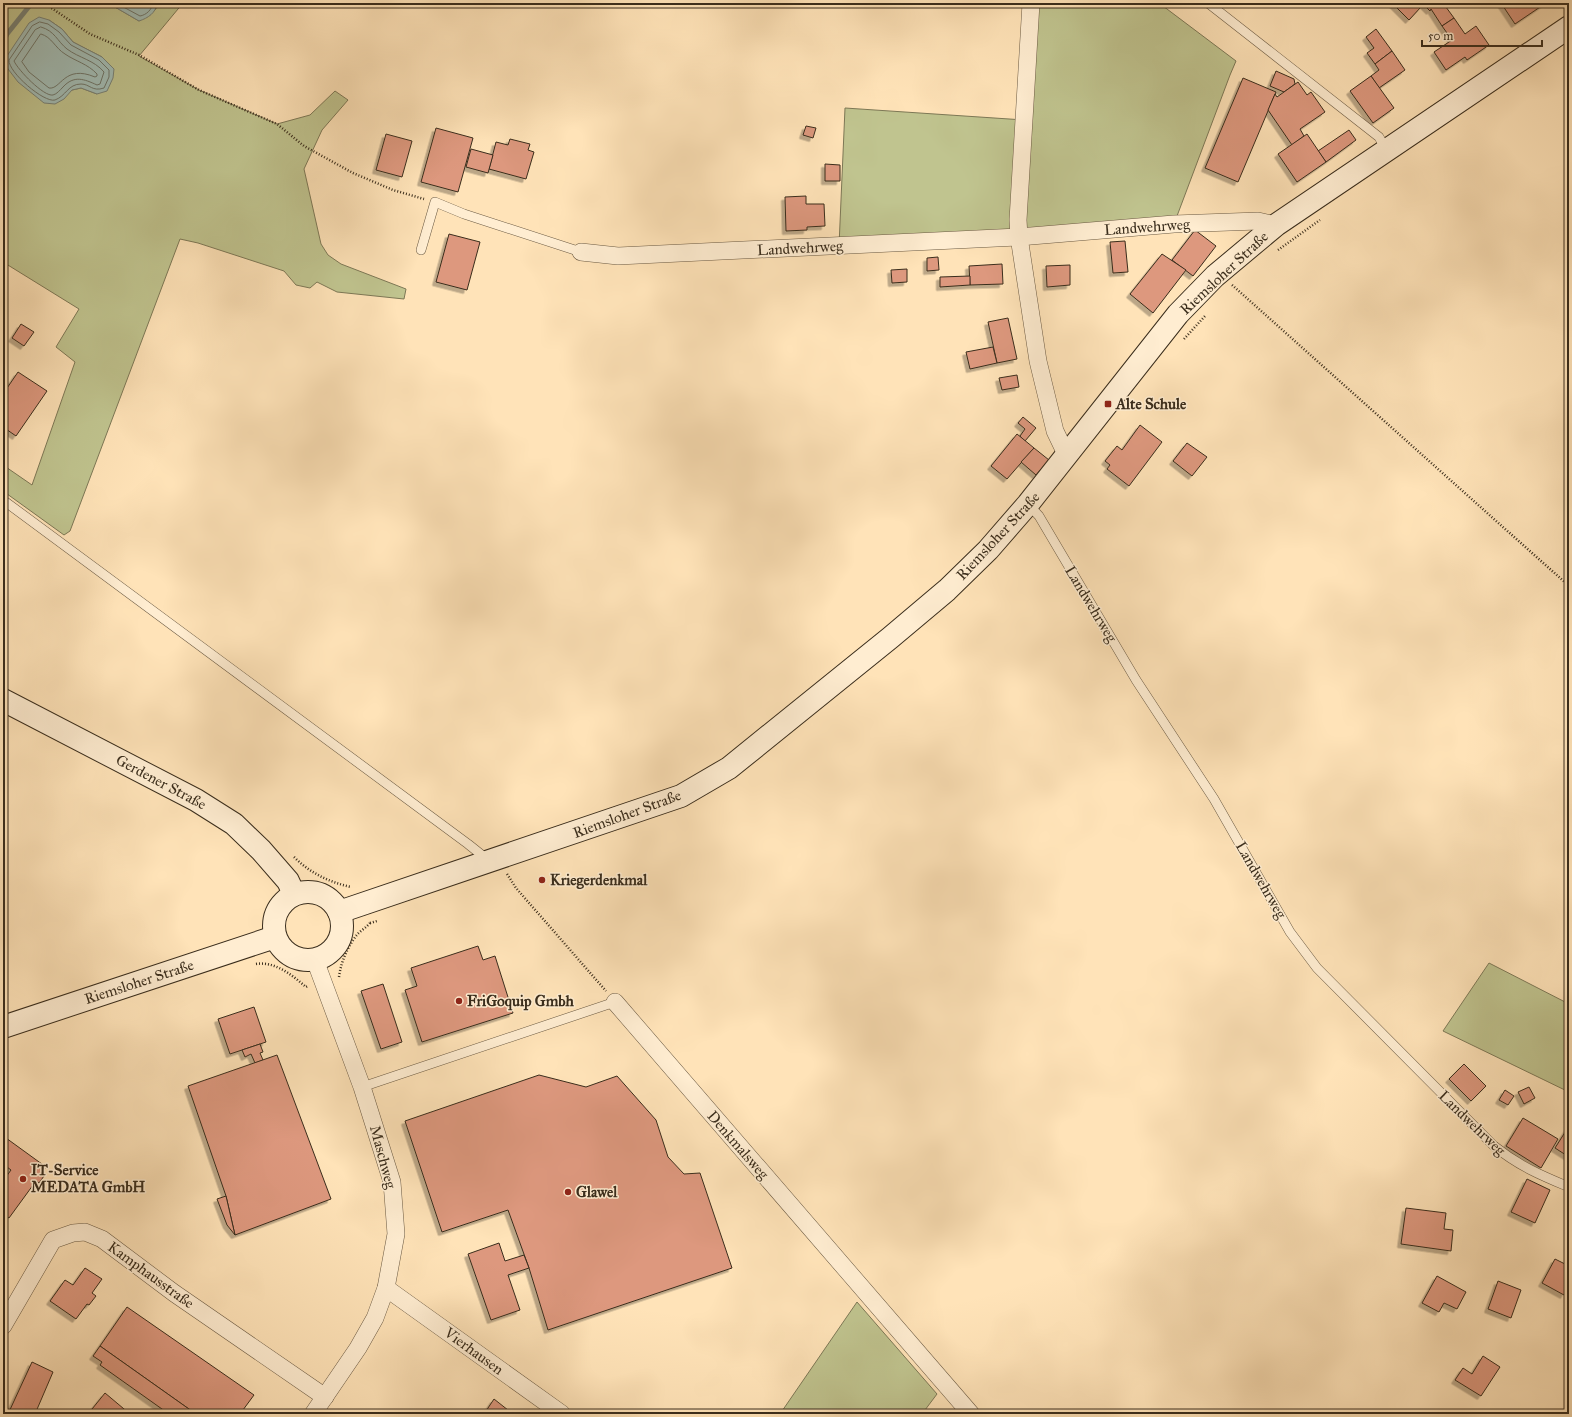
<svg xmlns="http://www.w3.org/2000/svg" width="1572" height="1417" font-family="'IM FELL Great Primer',serif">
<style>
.green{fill:#c0c48f;stroke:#7d7856;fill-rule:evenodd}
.water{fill:#a2bdb6;stroke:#788378}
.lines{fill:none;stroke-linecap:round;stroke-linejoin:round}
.shore{stroke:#6e7569;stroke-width:1}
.stream{stroke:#788378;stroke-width:5}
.building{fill:#dd987e;stroke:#3a2d1c;filter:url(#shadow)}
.service-casing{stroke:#6b5a43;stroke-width:10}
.minor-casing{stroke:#6b5a43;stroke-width:18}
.secondary-casing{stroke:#3a2d1c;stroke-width:24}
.path{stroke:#3a2d1c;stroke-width:2.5;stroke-dasharray:1 2;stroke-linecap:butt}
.service{stroke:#ffedd1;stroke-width:9}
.minor{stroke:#ffedd1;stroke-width:17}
.secondary{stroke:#ffedd1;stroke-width:22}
.poi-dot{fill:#8f2418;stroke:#ffedd1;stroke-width:1.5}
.labels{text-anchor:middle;stroke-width:3;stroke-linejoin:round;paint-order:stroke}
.street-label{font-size:15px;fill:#3a2d1c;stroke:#ffedd1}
.poi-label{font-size:15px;font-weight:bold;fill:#3a2d1c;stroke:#ffedd1;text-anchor:start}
</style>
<defs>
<filter id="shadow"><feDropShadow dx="-3.5" dy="3.5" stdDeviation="0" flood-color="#0004"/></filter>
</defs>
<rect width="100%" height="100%" fill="#ffe3b8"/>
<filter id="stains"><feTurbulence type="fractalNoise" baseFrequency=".005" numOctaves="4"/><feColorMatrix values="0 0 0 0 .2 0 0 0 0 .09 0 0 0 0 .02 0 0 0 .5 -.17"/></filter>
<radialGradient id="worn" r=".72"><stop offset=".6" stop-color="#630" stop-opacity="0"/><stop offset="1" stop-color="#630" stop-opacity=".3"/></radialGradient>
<g class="green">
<path d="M3,3H108L139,21L156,9L157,3H183L139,56L199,90L277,124L310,115L335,91L348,100L322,130L304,169L321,244L328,255L341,264L406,289L404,299L337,292L317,282L310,288L296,285L284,271L198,243L180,239L70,531L64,535L3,491V465L32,485L75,362L56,347L79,309L3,262ZM49,20L62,29L73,42L102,57L97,94L81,88L72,90Z"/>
<path d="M1031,3H1159L1236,61L1230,75L1174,224L839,246L845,108L1024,120Z"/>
<path d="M1489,963L1569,1004V1092L1443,1031Z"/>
<path d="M857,1302L937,1394L922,1414H780Z"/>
</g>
<g class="water">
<path d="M108,3H157C156,13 148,18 139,21Z"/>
<path d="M39,17L49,20L62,29L73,42L102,57L114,69L113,78L107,91L97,94L81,88L72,90L64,99L55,104L44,103L18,82L5,65V59L29,23Z"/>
</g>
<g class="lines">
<g class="shore">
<path d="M116,3L140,16C146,15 152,10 153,3"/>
<path d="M40,22L48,24L59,32L71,45L99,60L109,70V77L104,88C92,92 90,84 81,84C68,84 66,96 55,100C44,103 8,72 9,60L32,26Z"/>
<path d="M41,27C55,31 57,41 67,49C79,58 94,60 104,72L100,84L97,85C84,79 74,75 63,87C60,90 57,94 53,95C44,97 18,70 14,61L35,30Z"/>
<path d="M41,34C52,37 55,48 65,54C75,61 88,64 97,74V76L95,77C64,64 61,90 49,88L29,72L22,62Z"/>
</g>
<path class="stream" d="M3,42L7,34L31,4"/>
</g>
<g class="building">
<path d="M1392,3H1416L1421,7L1409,20Z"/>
<path d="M1422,3H1443L1454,18L1442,26L1431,9L1430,11Z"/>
<path d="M1501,3H1546L1515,24Z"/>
<path d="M1454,18L1465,34L1476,26L1489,45L1467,60L1465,57L1446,70L1434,52L1452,40L1442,26Z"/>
<path d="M1376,29L1392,51L1375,64L1367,53L1374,48L1366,37Z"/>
<path d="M1392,51L1405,70L1379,88L1371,76L1379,70L1375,64Z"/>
<path d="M1276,71L1294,79L1295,84L1284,92L1270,86Z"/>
<path d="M1371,76L1394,108L1373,123L1350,91Z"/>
<path d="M1243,78L1276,92L1238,182L1205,168Z"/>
<path d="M1298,82L1307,95L1311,92L1325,112L1300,129L1304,136L1292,145L1268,110L1275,94L1277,97Z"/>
<path d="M806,126L816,128L813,138L803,135Z"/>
<path d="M436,128L473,138L458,192L421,182Z"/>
<path d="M1349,130L1356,140L1326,162L1318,151Z"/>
<path d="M386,134L412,141L402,177L376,170Z"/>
<path d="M1307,134L1326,162L1297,182L1278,154Z"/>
<path d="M510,139L530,144L528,150L534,152L526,179L489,169L496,142L508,145Z"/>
<path d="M471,149L493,155L488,173L466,167Z"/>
<path d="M825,164L840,165V181H825Z"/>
<path d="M806,196V204H824L825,226L807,227V230L786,231L785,197Z"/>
<path d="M1195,230L1216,246L1193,276L1172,260Z"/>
<path d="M449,234L480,242L467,290L436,282Z"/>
<path d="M1125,241L1128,272L1113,273L1110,242Z"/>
<path d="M1162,254L1186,270L1153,313L1130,294Z"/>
<path d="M938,257L939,270L927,271V258Z"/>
<path d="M1002,264L1003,284L970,285L969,266Z"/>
<path d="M1070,265V285L1047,287L1046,266Z"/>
<path d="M907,269V282L892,283L891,270Z"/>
<path d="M970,276V285L940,287V277Z"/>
<path d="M1008,318L1017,359L997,363L988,322Z"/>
<path d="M21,324L34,332L24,346L12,338Z"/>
<path d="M993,347L997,363L970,369L966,352Z"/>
<path d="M18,372L47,391L16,436L3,427V394Z"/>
<path d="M1017,375L1019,387L1002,390L999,378Z"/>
<path d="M1023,417L1036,428L1025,441L1020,436L1025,429L1018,423Z"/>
<path d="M1140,425L1162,442L1129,486L1107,469L1110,465L1105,461L1117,446L1122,450Z"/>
<path d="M1017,434L1034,448L1007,479L991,466Z"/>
<path d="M1187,443L1207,457L1192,476L1173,461Z"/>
<path d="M1034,448L1049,460L1036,475L1021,462Z"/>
<path d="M478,946L483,960L495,956L513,1013L422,1042L405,990L417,986L411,968Z"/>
<path d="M383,984L402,1042L381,1049L361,991Z"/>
<path d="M254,1007L266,1042L230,1054L218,1019Z"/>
<path d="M260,1044L263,1052L260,1053L263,1060L255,1063L251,1054L245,1057L242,1050Z"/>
<path d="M277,1055L331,1199L235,1235L226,1196L188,1086Z"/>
<path d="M1464,1064L1486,1086L1471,1101L1449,1079Z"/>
<path d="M539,1075L586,1087L617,1076L656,1120L668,1157L684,1174L700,1173L732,1268L548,1330L529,1268L508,1210L442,1232L405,1121Z"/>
<path d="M1529,1087L1535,1098L1524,1104L1518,1092Z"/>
<path d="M1505,1090L1514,1096L1508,1105L1499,1100Z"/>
<path d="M1523,1118L1558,1139L1541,1168L1506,1146Z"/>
<path d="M1569,1126V1157L1555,1148Z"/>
<path d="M6,1138L46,1167L41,1174L44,1176L39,1183L36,1181L9,1218L6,1216L3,1220V1181L11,1170L3,1164V1143Z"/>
<path d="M1527,1179L1550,1190L1535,1223L1511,1212Z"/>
<path d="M226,1196L235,1235L227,1225L217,1199Z"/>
<path d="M1406,1208L1446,1213L1444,1229L1453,1230L1451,1251L1401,1244Z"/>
<path d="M499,1243L505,1261L524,1255L529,1268L508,1275L520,1310L491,1320L468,1254Z"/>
<path d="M1555,1259L1569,1266V1285L1564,1295L1542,1283Z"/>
<path d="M85,1268L102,1279L92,1293L96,1296L89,1305L87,1304L76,1319L50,1301L65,1280L73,1285Z"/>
<path d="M1437,1276L1466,1292L1457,1309L1444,1303L1439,1312L1422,1303Z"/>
<path d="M1498,1281L1521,1290L1511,1318L1488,1309Z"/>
<path d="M127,1307L254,1395L240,1414H196L100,1346Z"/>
<path d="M100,1346L196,1414H169L100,1365L102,1362L93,1356Z"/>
<path d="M1483,1356L1500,1367L1481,1396L1455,1380L1463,1368L1472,1374Z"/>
<path d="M32,1362L53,1372L35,1414H8Z"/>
<path d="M105,1393L130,1414H88Z"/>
<path d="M494,1399L513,1414H484Z"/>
</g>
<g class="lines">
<defs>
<g id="service">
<path d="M1208,3L1379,137L1386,150"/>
<path d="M421,250L435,202L464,214L581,252"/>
<path d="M3,500L468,844L488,860"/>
<path d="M1028,504L1039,516L1136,680L1214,799L1290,932L1317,968L1494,1146C1519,1166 1540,1175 1569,1187"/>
<path d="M362,1087L615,1002"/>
</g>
<g id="minor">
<path d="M1031,3L1018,220L1019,237L1038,361L1055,431L1067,456"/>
<path d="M581,252L618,256L1019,237L1174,224L1258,221L1276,225"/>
<path d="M615,1002L971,1414"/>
<path d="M386,1288L562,1414"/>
<path d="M3,1326L53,1240L73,1233L85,1232L102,1239L174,1293L325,1397"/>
<path d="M313,1414L358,1348L375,1318L386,1288L396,1234L392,1182L362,1087L315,960"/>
</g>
<g id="secondary">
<path d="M3,700L196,800L234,824L261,850L288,881L294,894"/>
<circle cx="308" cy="926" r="34"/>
<path d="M339,912L681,796L729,768L890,638L947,590L988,550L1028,504L1178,314L1215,276L1276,225L1569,27"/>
<path d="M3,1027L275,937"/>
</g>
</defs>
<use href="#service" class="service-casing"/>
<use href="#minor" class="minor-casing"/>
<use href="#secondary" class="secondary-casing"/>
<g class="path">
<path d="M44,3L90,34L139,55L199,90L277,124L304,146L353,173L393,190L424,199"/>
<path d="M1278,250L1320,220"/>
<path d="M1232,285L1569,586"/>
<path d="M1184,339L1205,316"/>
<path d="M294,857C310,873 329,882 351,887"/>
<path d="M507,874L516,888L606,991"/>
<path d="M370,923L377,921"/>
<path d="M256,964C275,961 292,975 306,987L308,986"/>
<path d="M339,977C341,962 347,948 356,936C360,931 367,927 370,923"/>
</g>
<use href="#service" class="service"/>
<use href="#minor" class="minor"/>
<use href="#secondary" class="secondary"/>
</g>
<g class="poi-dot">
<rect x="1104" y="400" width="8" height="8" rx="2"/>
<circle cx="542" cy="880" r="4"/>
<circle cx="459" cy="1001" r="4"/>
<circle cx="23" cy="1179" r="4"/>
<circle cx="568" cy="1192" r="4"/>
</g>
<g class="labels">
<g class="street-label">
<text transform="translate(1147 227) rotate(-4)" y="5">Landwehrweg</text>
<text transform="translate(800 248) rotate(-3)" y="5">Landwehrweg</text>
<text transform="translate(1224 273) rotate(-43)" y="5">Riemsloher Straße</text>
<text transform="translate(998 536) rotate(-47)" y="5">Riemsloher Straße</text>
<text transform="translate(1091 604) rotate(59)" y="5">Landwehrweg</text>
<text transform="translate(161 782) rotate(28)" y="5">Gerdener Straße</text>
<text transform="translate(627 814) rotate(-20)" y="5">Riemsloher Straße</text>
<text transform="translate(1261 880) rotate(60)" y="5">Landwehrweg</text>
<text transform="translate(139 982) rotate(-18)" y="5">Riemsloher Straße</text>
<text transform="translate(1472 1123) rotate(44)" y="5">Landwehrweg</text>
<text transform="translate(738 1145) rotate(49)" y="5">Denkmalsweg</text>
<text transform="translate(383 1157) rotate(75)" y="5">Maschweg</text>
<text transform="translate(151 1275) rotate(36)" y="5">Kamphausstraße</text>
<text transform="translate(474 1351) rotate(36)" y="5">Vierhausen</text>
</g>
<g class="poi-label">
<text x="1116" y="409">Alte Schule</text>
<text x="550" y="885">Kriegerdenkmal</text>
<text x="467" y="1006">FriGoquip Gmbh</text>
<text x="31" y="1175">IT-Service<tspan x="31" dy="17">MEDATA GmbH</tspan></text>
<text x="576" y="1197">Glawel</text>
</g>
</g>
<rect width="1572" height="1417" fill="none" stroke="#ffe3b8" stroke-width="16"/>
<rect x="4" y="4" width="1564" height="1409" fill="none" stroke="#3a2d1c" stroke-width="2"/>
<rect x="8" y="8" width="1556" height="1401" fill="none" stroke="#3a2d1c"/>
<path d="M1422 40v6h120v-6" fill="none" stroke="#3a2d1c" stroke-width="2"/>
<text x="1428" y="40" font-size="12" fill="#3a2d1c" stroke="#ffedd1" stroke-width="3" paint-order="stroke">50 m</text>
<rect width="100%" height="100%" filter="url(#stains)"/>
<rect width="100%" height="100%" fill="url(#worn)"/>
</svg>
